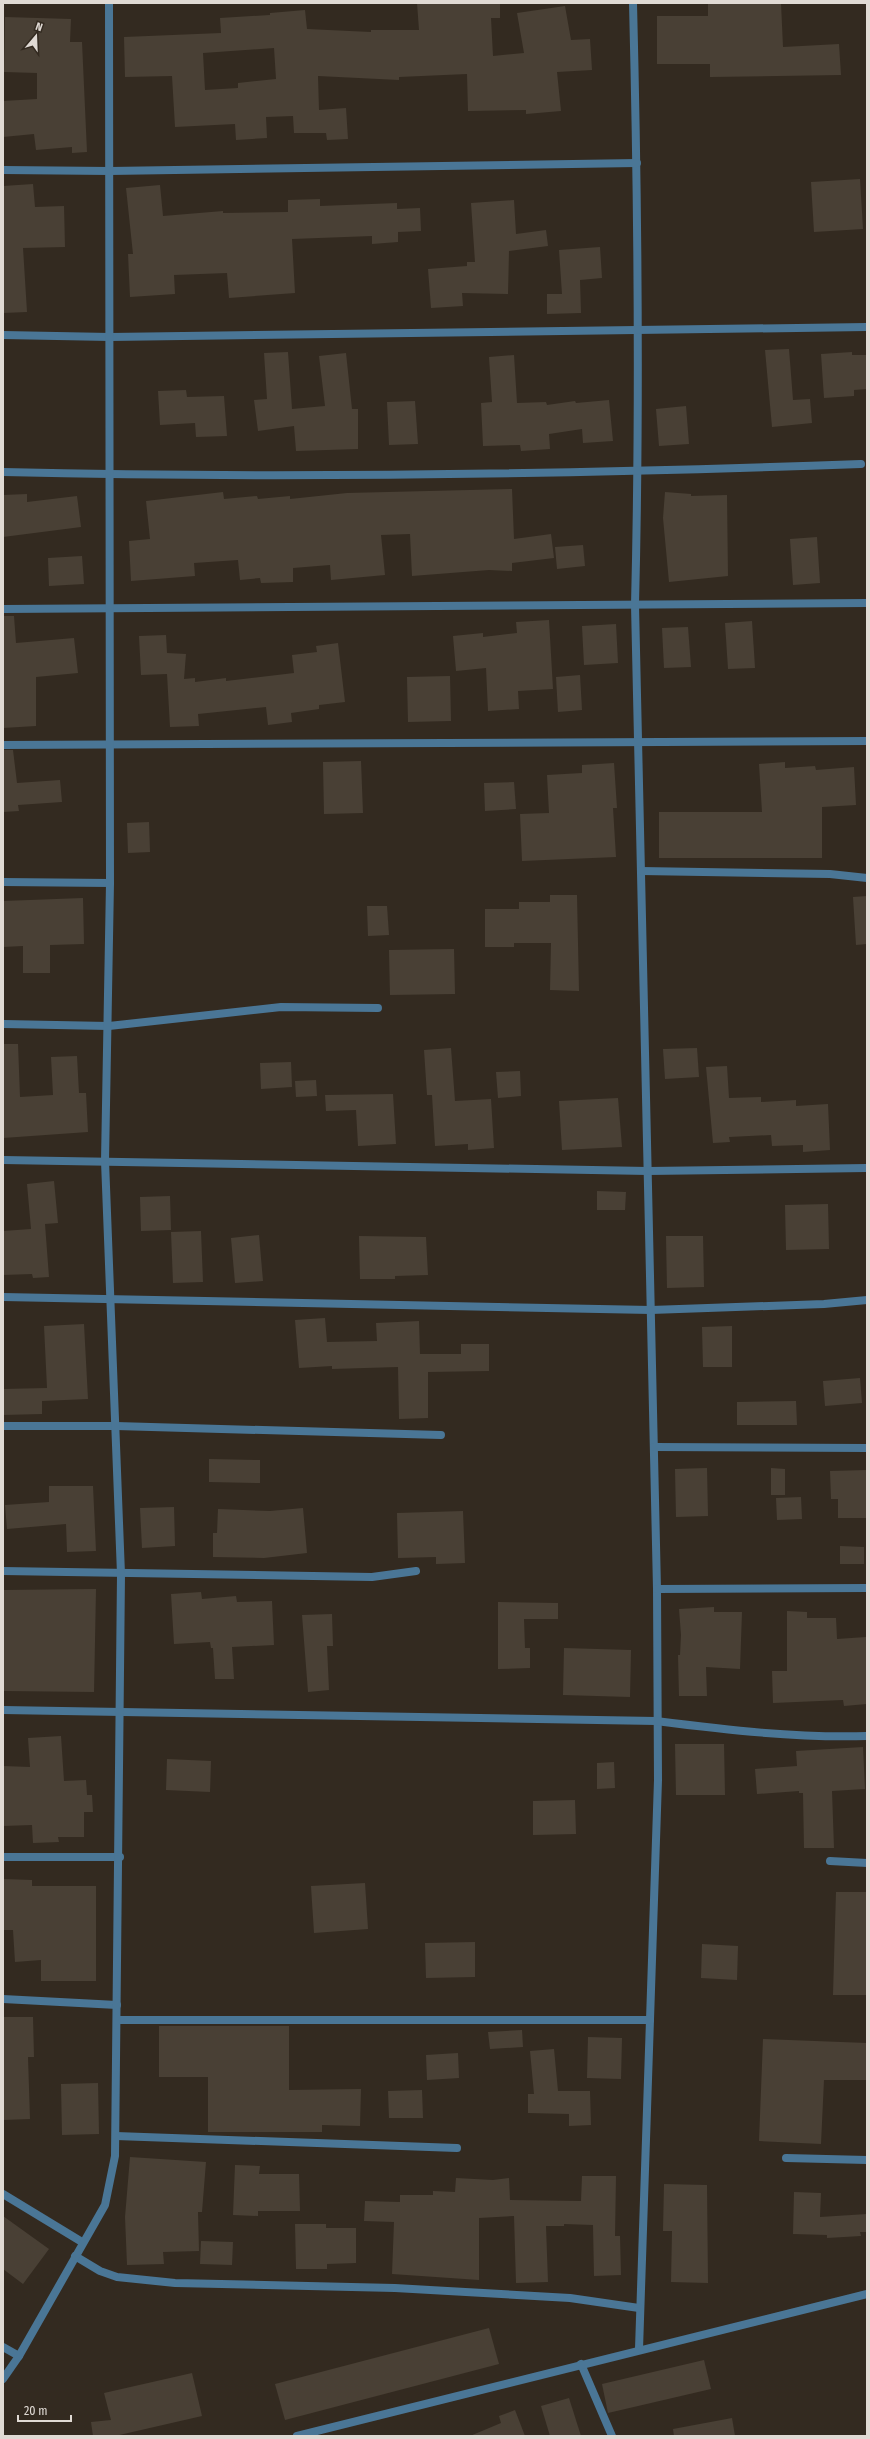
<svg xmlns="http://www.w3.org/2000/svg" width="870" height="2439" font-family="'Fira Sans Condensed',sans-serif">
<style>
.building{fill:#494035;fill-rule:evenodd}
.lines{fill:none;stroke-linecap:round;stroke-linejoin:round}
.lane{stroke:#4a7696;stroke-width:8}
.street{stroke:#4a7696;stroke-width:8}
</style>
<rect width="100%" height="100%" fill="#332a20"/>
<g class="building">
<path d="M417,3H500V18H491L493,56L524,53L517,13L565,6L571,40L590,39L592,70L557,72L561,111L526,114V110L468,111L467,74L399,77V80L318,76L319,110L346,108L348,139L327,140L326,133H294L293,116L266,117L267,138L236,140L235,124L175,127L172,76L125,77L124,37L221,33L220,18L270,15V13L305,10L307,29L371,32V30H419ZM274,48L276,79L238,83V88L205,90L203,53Z"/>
<path d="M708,3H781L783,47L839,44L841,75L710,77V64H657V16H708Z"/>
<path d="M5,17L71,19L70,42H82L87,152L72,153V147L36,150L34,134L3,137V101L37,99V73L4,72Z"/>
<path d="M860,179L863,229L814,232L811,182Z"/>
<path d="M33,184L35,207L64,206L65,247L23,248L27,312L3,313V186Z"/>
<path d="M160,185L163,216L223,211V213L288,212V200L320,199V206L397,203V209L420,208L421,231L398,232V242L372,244V236L292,239L295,293L229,298L227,273L174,275L175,294L130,297L128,254H133L126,188Z"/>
<path d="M514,200L516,234L546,230L548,246L509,251L508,294L462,293L463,306L431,308L428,269L467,266V262H475L471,203Z"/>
<path d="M600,247L602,278L580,280L581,313L547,314V294H562L559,250Z"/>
<path d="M789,349L793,400L810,399L812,423L772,427L765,350Z"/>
<path d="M288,352L292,409L325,406L319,356L346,353L352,409H358V449L296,451L294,426L258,431L254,400L267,399L264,353Z"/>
<path d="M852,352V355H867V389L854,390V396L824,398L821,354Z"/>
<path d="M514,355L517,403L546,402L547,405L575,401L576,403L609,400L613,441L583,443L582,429L549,434L550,449L521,451L520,445L483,446L481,403L492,402L489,357Z"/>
<path d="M186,390L187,397L224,396L227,436L196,437L195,423L160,425L158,391Z"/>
<path d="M415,401L418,444L389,445L387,402Z"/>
<path d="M686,406L689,444L659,446L656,409Z"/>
<path d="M512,489L514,539L551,534L554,558L512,563V571L489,570L412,576L410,534L381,535L385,575L331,580L330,565L293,568V582L261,583L260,578L240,580L238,560L194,563L195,576L131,581L129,541L150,539L146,501L223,492L224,499L257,496L258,499L290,496V499L347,493Z"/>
<path d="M665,492L691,494V496L727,495L728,576L669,582L663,518Z"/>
<path d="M27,494V502L77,496L81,527L3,537V495Z"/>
<path d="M817,537L820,583L793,585L790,539Z"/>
<path d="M583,545L585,566L557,569L555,547Z"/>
<path d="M82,556L84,584L49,586L48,558Z"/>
<path d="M3,616H14L16,643L74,638L78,673L36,677V726L3,728Z"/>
<path d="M549,620L553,689L518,691L519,709L488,711L486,668L456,671L453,636L483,633V637L517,633L516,622Z"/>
<path d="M752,621L755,668L728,669L725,623Z"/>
<path d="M616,624L618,663L584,665L582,626Z"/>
<path d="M688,627L691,667L664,668L662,628Z"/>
<path d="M166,635L167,653L186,654L184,679L195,678V682L226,678V681L294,673L292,655L317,652L316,646L338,643L345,702L319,705V709L291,713L292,722L268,725L266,707L198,714L199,726L170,727L167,674L141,675L139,636Z"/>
<path d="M580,675L582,710L558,712L556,677Z"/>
<path d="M450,676L451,721L408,722L407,677Z"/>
<path d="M3,750H13L17,783L60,780L62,802L18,805L19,811L3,812Z"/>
<path d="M361,761L363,813L324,814L323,762Z"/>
<path d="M785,762V768L815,766L816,770L854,767L856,805L822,807V858H659V812H762L759,764Z"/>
<path d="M614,763L617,808H613L616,857L522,861L520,814L549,813L547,775L582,773V765Z"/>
<path d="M514,782L516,809L485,811L484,783Z"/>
<path d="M149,822L150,852L128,853L127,823Z"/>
<path d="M550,895H577L579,991L550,990L551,943H514V947H485V909H519V902H550Z"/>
<path d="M867,896V944L856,945L853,897Z"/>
<path d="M83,898L84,944L50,945V973H23V946L3,947V901Z"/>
<path d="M367,906H387L389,935L368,936Z"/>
<path d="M454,949L455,994L390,995L389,950Z"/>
<path d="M3,1044H18L20,1097L53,1095L51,1057L77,1056L79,1093H86L88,1132L3,1138Z"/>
<path d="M451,1048L455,1101L491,1099L494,1148L468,1150V1144L435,1146L432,1095H427L424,1050Z"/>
<path d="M697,1048L699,1077L665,1079L663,1049Z"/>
<path d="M291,1062L292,1087L261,1089L260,1063Z"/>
<path d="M727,1066L729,1098L761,1097V1102L796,1100V1106L828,1104L830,1150L803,1152V1145L772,1146L771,1135L729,1137L730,1142L713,1143L706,1067Z"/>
<path d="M520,1071L521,1096L498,1098L496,1072Z"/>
<path d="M316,1080L317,1096L296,1097L295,1081Z"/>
<path d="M393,1094L396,1144L358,1146L356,1110L326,1111L325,1095Z"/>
<path d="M618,1098L622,1147L562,1150L559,1101Z"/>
<path d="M54,1181L58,1223L45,1224L49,1277L33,1278L32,1274L3,1275V1231L31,1229L27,1184Z"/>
<path d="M597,1191L626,1192L625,1210H597Z"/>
<path d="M170,1196L171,1230L141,1231L140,1197Z"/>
<path d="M828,1204L829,1249L786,1250L785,1205Z"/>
<path d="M201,1231L203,1282L173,1283L171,1232Z"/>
<path d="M259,1235L263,1281L235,1283L231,1238Z"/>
<path d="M359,1236L426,1237L428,1275L395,1276V1279H360Z"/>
<path d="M666,1236H703L704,1287L667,1288Z"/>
<path d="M325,1318L327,1342L377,1341L376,1323L419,1321L420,1354H461V1344H489V1371L428,1372V1418L399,1419L398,1367L332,1369V1366L299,1368L295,1320Z"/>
<path d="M84,1324L88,1399L42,1401V1414L3,1415V1389L47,1388L44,1326Z"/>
<path d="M732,1326V1367H703L702,1327Z"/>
<path d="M860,1378L862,1403L825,1406L823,1381Z"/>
<path d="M796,1401L797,1425H737V1402Z"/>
<path d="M209,1459L260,1460V1483L209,1482Z"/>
<path d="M707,1468L708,1516L676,1517L675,1469Z"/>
<path d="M771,1468L785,1469V1495H771Z"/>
<path d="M867,1470V1518H838V1499H831L830,1471Z"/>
<path d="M49,1486H93L96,1551L67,1552L66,1524L7,1529L5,1505L49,1502Z"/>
<path d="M801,1497L802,1519L777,1520L776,1498Z"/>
<path d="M174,1507L175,1546L142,1548L140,1508Z"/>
<path d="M303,1508L307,1553L264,1558L213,1557V1533H217L218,1509L270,1511Z"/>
<path d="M463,1511L465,1563L436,1564V1557L398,1558L397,1513Z"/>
<path d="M840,1546L864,1547V1564H840Z"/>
<path d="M96,1589L94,1692L4,1691L3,1590Z"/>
<path d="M201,1592L202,1599L236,1596L237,1602L272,1601L274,1645L232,1647L234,1679H215L213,1648H211L210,1642L174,1644L171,1594Z"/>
<path d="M498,1602L558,1603V1619H524L525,1648H530V1668L498,1669Z"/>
<path d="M714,1607V1612H742L740,1669L706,1667L707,1696H679L678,1655H680L681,1635L679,1609Z"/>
<path d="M787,1611L807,1612V1618H836L837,1639L866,1637L867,1704L844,1706L843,1700L773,1703L772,1671H787Z"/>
<path d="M332,1614L333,1646H327L329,1690L308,1692L302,1615Z"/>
<path d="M564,1648L631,1650L630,1697L563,1695Z"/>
<path d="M61,1736L64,1781L86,1780L87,1795H92L93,1812H84V1837H58L59,1842L33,1843L32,1825L3,1826V1766L30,1767L28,1738Z"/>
<path d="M675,1744H724L725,1795H676Z"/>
<path d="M863,1747L865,1789L832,1791L834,1848H804L803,1793H799V1791L757,1794L755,1769L797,1766L796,1751Z"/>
<path d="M167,1759L211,1761L210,1792L166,1790Z"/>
<path d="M614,1762L615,1788L597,1789V1763Z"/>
<path d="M575,1800L576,1834L533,1835V1801Z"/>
<path d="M3,1879L32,1880V1886H96V1981H41V1960L15,1962L13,1930H3Z"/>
<path d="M365,1883L368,1929L314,1933L311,1886Z"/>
<path d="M836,1892H867V1995H833Z"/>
<path d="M475,1942V1977L426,1978L425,1943Z"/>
<path d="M702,1944L738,1946L737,1980L701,1978Z"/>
<path d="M3,2017H33L34,2057H28L30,2119L3,2120Z"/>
<path d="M159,2026H289V2090L361,2089L360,2126L322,2125V2132H208V2077H159Z"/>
<path d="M522,2030L523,2047L490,2049L488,2032Z"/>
<path d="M588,2037L622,2038L621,2079L587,2078Z"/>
<path d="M763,2039L867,2043V2080H824L821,2144L759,2141Z"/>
<path d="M554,2049L558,2091H590L591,2125L569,2126V2114L528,2113V2094H534L530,2051Z"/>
<path d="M458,2053L459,2078L427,2080L426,2055Z"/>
<path d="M98,2083L99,2134L62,2135L61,2084Z"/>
<path d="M422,2090L423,2118H389L388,2091Z"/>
<path d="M130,2157L206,2162L202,2212H198L199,2251L163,2252L164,2264L127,2265L125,2217Z"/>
<path d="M235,2165L260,2166L259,2174H299L300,2211H258V2216L233,2215Z"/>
<path d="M582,2176H616L615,2236H620L621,2275L594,2276L593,2225L564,2224V2226H546L548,2282L516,2283L514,2216L479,2218V2280L392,2274L394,2222L364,2221L365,2201L400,2202V2195H433V2191L455,2192L456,2178L493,2180L509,2178L510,2200L581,2201Z"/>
<path d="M664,2184L707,2185L708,2283L671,2282L672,2231H663Z"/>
<path d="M794,2192L821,2193L820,2217L867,2214V2232H860L861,2236L827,2238V2235L793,2234Z"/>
<path d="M3,2216L49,2249L23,2284L3,2269Z"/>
<path d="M295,2224H326V2228H356V2263L327,2264V2269H296Z"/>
<path d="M201,2241L233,2242L232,2265L200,2264Z"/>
<path d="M489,2328L499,2364L285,2420L275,2384Z"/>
<path d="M704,2360L711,2389L608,2413L602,2384Z"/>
<path d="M192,2373L202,2416L115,2436H93L91,2422L111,2420L104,2393Z"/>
<path d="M569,2398L581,2436H550L541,2406Z"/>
<path d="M515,2410L525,2436H470L501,2423L499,2416Z"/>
<path d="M732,2418L735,2436H674L673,2429Z"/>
</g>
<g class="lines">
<path class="lane" d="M581,2364L612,2436"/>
<g class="street">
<path d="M633,3C638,204 640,404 635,605L657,1589L658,1780L639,2349"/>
<path d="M3,170L110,171L637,163"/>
<path d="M3,335L110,337L867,327"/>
<path d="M3,472C289,479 575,474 861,464"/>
<path d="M3,609L867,603"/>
<path d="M3,745L867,741"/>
<path d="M641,871L830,874L867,878"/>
<path d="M3,882L110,883"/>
<path d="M3,1024L109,1026L281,1007L378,1008"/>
<path d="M3,1160L648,1171L867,1168"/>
<path d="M3,1297L651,1310L824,1304L867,1300"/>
<path d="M3,1426H116L441,1435"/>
<path d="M654,1447L867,1448"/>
<path d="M3,1571L372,1577L416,1571"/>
<path d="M657,1589L867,1588"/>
<path d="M3,1710L656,1721C727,1730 796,1738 867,1736"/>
<path d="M3,1857H120"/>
<path d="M830,1861L867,1863"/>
<path d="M3,1999L117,2005"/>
<path d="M117,2020H650"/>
<path d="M116,2136L457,2148"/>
<path d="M786,2158L867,2160"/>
<path d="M3,2194L82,2242"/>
<path d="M75,2256L100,2271L117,2277L175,2283L395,2288L570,2298L639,2308"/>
<path d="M3,2347L19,2356"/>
<path d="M3,2379L19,2356L105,2205L115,2156L121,1574L105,1161L110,883L109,3"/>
<path d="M297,2436L867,2294"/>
</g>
</g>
<rect width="870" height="2439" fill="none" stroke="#e0dad4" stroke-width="8"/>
<g transform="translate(36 36) rotate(19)" stroke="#332a20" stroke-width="3" paint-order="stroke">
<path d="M0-3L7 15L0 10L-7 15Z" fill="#e0dad4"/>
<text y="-6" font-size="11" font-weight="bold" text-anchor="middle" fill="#e0dad4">N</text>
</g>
<path d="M18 2415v6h53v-6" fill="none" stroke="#e0dad4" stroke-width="2"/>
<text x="24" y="2415" font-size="12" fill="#e0dad4" stroke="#332a20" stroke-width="3" paint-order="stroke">20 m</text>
</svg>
